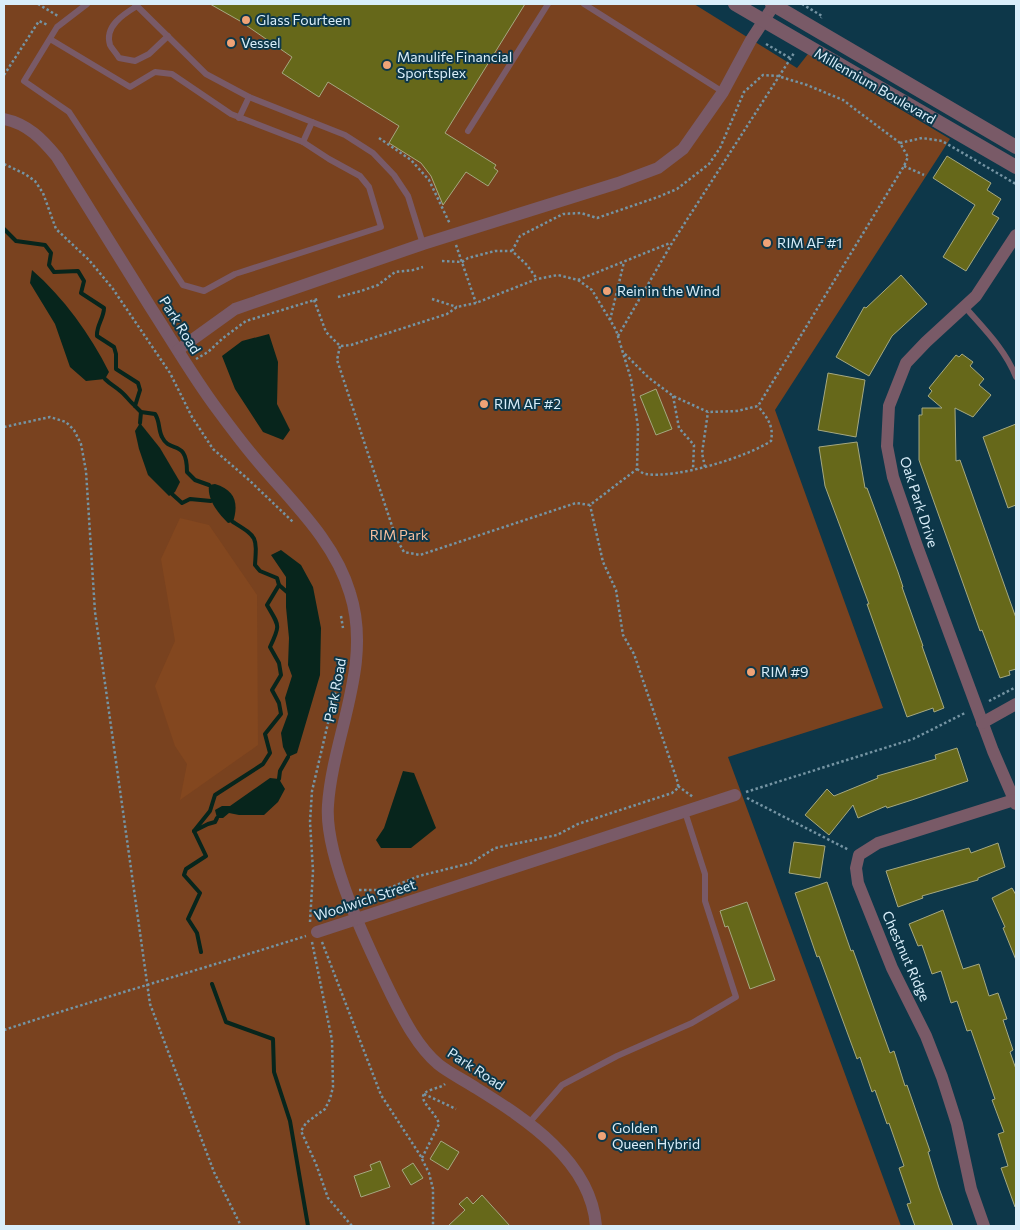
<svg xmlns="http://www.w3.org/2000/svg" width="1020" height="1230" font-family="Commissioner,sans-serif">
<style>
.green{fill:#79421f}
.forest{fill:#83471f}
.water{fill:#07251c}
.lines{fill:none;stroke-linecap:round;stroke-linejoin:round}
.stream{stroke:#07251c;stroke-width:4}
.building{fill:#66681a;stroke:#a5a880}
.path{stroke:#7594a3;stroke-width:2.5;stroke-dasharray:2.5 2.5;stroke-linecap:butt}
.service{stroke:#795a67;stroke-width:6}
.minor{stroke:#795a67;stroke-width:12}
.tertiary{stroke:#795a67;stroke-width:14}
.poi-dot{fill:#efa377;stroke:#0d3749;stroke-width:2}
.labels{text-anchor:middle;stroke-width:4;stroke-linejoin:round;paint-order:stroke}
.poi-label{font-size:14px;fill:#d9eefa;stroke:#0d3749;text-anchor:start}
.street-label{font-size:14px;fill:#d9eefa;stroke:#0d3749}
.park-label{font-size:14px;fill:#f6bf9f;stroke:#0d3749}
</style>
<rect width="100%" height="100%" fill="#0d3749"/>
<path class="green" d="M4,4H694L797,68L808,54L950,139L775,410L883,708L728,757L901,1226H4Z"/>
<path class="forest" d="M180,518L209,525L257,595L258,745L180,800L187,764L175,746L155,686L175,641L161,559Z"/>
<g class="water">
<path d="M32,270C64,298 90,334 109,372L105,379L86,381L70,367L55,324L30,283Z"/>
<path d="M269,334L278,362L277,404L290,430L283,440L263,432L235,389L222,356L242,341Z"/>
<path d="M140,423L160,448L180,482L175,492L169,496L148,475L139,449L135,431Z"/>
<path d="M215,484C235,490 239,503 233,522L228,523C218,513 207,500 209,485Z"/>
<path d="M281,550L301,565L313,587L321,628L320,675L297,753L288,757L283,747L281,733L288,714L285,698L292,676L288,665L289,638L286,607V577L271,555Z"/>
<path d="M403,771L414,773L436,828L411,848H381L376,840L384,828Z"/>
<path d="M270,778L279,779L285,789L278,802L264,815H239L229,813L223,818H217L215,810L222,806H230Z"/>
</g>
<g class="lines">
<g class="stream">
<path d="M4,229L16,241L45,245L51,253L49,265L54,272L78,271L84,281L81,293L104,308C104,318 96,326 97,336L114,347L116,354V369L138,383L140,390L135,406L141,412L155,414C160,421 158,429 162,437C170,454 187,438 187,472L195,480L209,485"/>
<path d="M105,379C110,384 114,386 119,390C125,394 129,401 135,406"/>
<path d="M140,423L141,412"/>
<path d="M172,494L182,503L190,499L211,501"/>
<path d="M279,585L287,592"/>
<path d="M279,779L280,771L288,757"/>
<path d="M194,831L208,824L215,822L217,818"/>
<path d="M201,952L197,933L188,919L200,893L184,875L186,869L206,856L194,831L210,811L215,795L263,764L270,753L265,734L281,714L279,703L272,690L281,675L279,663L270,647C281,624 279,626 267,605L279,585L277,578L260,571L255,565C257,536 257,537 233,522"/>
<path d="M212,984L226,1022L273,1039L274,1072L290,1121L308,1226"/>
</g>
</g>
<g class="building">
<path d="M210,4H525L445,133L496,165L494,168L498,171L488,186L466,172L443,205L431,176L421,163L389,143L399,126L328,82L319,97L282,73L292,57L240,21Z"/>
<path d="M947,156L991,183L987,190L1001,199L992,214L999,218L966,271L943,257L975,205L933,178Z"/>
<path d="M901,275L927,304L892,336L869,376L836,357L864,307L866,308Z"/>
<path d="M962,354L973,362L970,366L984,379L979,385L991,395L973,417L955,408L956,461L960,460L1016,618V669L1009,671L1010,675L1000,678L982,630L980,631L919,460V415H922V408H942L928,396L932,391L929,388L956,355L959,357Z"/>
<path d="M828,373L865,380L856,437L818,430Z"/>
<path d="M656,389L672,429L656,435L640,396Z"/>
<path d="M1016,424V505L1008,508L983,437Z"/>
<path d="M857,442L865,488H867L898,572L903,587H902L923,646H922L944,708L934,712L933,708L907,717L867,604H869L825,486L819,447Z"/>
<path d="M957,748L968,781L912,800L887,808L886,806L858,818L853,805L829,835L805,815L827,789L834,796L878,778L877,776L936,759L935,755Z"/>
<path d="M794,842L825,846L820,878L789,873Z"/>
<path d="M998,843L1005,867L978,878V880L922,896L923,898L898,907L886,871L969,848L971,853Z"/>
<path d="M827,882L851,951L853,950L890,1053L894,1051L905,1086L907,1085L930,1151L928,1152L939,1188L953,1226H915L907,1204L911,1203L899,1168L904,1166L889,1123L887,1124L875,1090L872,1092L860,1057L857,1059L819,956L817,957L795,893Z"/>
<path d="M1012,888L1016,895V960L1003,928L1005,927L992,898Z"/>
<path d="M747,902L775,980L750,989L728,926L725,927L720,911Z"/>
<path d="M943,910L963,969L979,964L989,996L998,993L1007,1019L1003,1020L1013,1050L1010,1052L1016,1069V1206L1015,1207L1001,1168L1008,1166L998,1134L1004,1132L992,1100L995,1099L971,1030L967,1031L957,1001L951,1003L941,971L932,974L922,945L918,946L909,924Z"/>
<path d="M441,1141L459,1152L448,1170L430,1159Z"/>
<path d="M380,1161L390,1187L361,1197L354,1176L372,1170L370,1165Z"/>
<path d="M413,1163L423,1178L411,1185L402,1170Z"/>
<path d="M482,1195L510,1226H448L465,1210L459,1204L467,1197L473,1204Z"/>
</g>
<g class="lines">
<g class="path">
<path d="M38,4L58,16"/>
<path d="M802,4L822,16L821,18"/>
<path d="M766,44L790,58"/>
<path d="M4,75L39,21L48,25"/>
<path d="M379,138L411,160L429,180L450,224"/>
<path d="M900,143L922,138L942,141L1016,184"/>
<path d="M4,164L25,174L35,181L43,193L56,229L89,260L113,289L170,373L192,417L213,449L249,480L293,522"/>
<path d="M904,166L924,175"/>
<path d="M456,245L476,303"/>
<path d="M512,251L520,236L563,214L581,213L597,218L658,197L677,189L709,164L720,148L744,92L763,75L778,76L807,85L843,100L900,143L908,157L904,166L758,406L737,411L708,412L673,396L649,378L623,352"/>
<path d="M442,261L462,262L468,258L495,251H512L527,265L537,279"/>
<path d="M578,280L670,243"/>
<path d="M338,297L361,291L378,285L395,272L413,270L423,267"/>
<path d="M432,299L457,307"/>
<path d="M314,300L326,332L340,346L351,345L447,314L457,307L476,303L537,279L558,275L578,280L592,290L616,330L631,379L638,427L637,469L590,505L576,503L420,555L404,552L396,538L337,360L340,346"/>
<path d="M610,320L624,262"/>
<path d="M618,336L672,243L794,53"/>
<path d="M196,359L208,352L223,338L246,321L318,299"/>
<path d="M673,396L679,428L694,445L693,469"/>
<path d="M4,427L50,417L66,422L74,430L81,444L86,471L95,612L150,1004L214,1172L241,1226"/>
<path d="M705,467L702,453L708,412"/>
<path d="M637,469C640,471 643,474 646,474C676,479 747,457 771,441C774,425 767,418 758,406"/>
<path d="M341,616L343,628"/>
<path d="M989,701L1016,687"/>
<path d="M678,786L693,797"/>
<path d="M746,792L913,739L965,713"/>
<path d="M747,798L849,850"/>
<path d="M359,890H384L419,876L471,863L495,848L557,835L578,824L672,793L678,788V783L634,654L623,635L616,590L603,562L590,505"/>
<path d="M310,922L313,871L310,822L312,791L342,664"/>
<path d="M312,942L332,1040L333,1087L330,1099L325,1109L306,1123L301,1131L316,1164L328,1198L352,1226"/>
<path d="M322,942L381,1095L420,1155L429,1173L433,1189V1226"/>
<path d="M4,1030C104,997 205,968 306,936"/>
<path d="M424,1094L456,1109"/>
<path d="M422,1158L439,1124C437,1115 423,1104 423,1097C423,1089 440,1089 445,1084"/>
</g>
<g class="service">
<path d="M135,4L206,74L249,97L345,135L373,153L394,175L408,196L423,244"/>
<path d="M584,4L723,92"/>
<path d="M137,6C124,14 104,26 110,45C112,49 117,54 119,58L135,61L149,54L168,36"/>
<path d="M50,39L130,87L155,72L172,74L231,114L303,142L329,159L360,176L369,187L381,227L235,274L204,291L183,285L69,112L24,81L57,27L87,4"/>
<path d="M239,118L249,97"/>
<path d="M468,131L548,4"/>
<path d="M303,142L312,122"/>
<path d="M965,307C984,329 1005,349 1016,377"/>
<path d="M529,1123L562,1085L617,1056L692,1023L736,997L705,901V874L685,812"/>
</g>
<g class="minor">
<path d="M4,119C28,124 42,139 57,157C89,208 120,258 151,308C173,342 193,377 217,409C231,428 245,447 260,464C294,504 335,542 350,593C373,665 333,734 328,805C324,857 369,949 392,996C404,1020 418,1047 438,1064C449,1073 464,1080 476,1088C526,1119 591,1161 596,1226"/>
<path d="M1016,235L976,296L926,342L906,363L889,406L887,446L893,477L917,546L993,751L1016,804"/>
<path d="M178,350L235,309L423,244L618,183L658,168L683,149L723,92L751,40L774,5"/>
<path d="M982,723L1016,704"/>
<path d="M317,932L735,795"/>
<path d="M984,1226L971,1189L957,1124L942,1077L926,1036L892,968L858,883L856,868L859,855L878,843L1014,800"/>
</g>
<g class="tertiary">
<path d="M735,4L1016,167"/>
<path d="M772,4L1016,147"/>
</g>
</g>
<g class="poi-dot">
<circle cx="246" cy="20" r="5"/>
<circle cx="231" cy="43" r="5"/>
<circle cx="387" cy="65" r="5"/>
<circle cx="767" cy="243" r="5"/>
<circle cx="607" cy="291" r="5"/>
<circle cx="484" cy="404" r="5"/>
<circle cx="751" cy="672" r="5"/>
<circle cx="602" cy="1136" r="5"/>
</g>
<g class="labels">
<g class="poi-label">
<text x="256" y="25">Glass Fourteen</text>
<text x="241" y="48">Vessel</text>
<text x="397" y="62">Manulife Financial<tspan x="397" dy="16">Sportsplex</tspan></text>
<text x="777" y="248">RIM AF #1</text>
<text x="617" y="296">Rein in the Wind</text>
<text x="494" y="409">RIM AF #2</text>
<text x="761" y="677">RIM #9</text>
<text x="612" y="1133">Golden<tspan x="612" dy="16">Queen Hybrid</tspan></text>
</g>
<g class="street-label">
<text transform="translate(875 86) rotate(30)" y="5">Millennium Boulevard</text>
<text transform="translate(180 325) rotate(58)" y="5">Park Road</text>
<text transform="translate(919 502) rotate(72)" y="5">Oak Park Drive</text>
<text transform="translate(335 690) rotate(-79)" y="5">Park Road</text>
<text transform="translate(365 900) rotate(-18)" y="5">Woolwich Street</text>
<text transform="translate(906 956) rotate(66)" y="5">Chestnut Ridge</text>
<text transform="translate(476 1069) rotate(33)" y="5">Park Road</text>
</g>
<g class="park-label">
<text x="399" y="540">RIM Park</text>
</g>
</g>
<rect width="1020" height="1230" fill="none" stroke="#d9eefa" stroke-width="10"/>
</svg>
